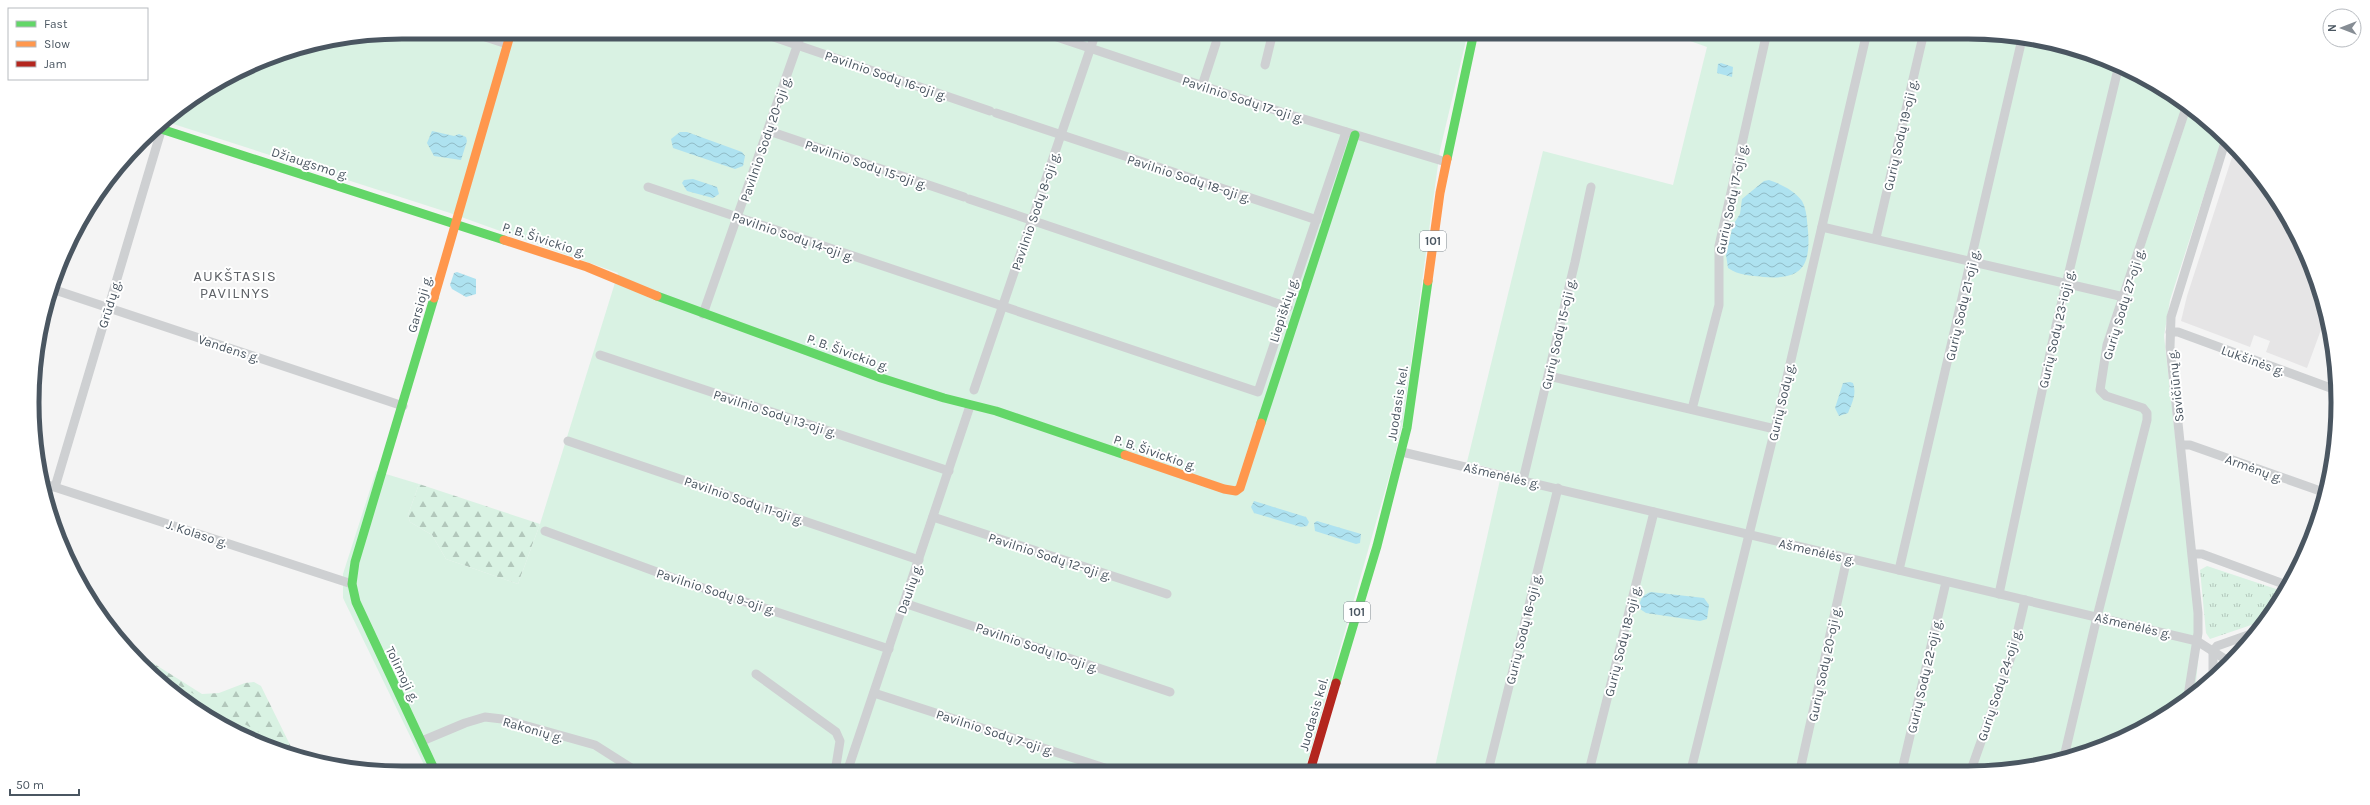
<svg xmlns="http://www.w3.org/2000/svg" width="2370" height="805" font-family="Karla,sans-serif">
<style>
.education{fill:#e6e5e6}
.grass{fill:url(#grass-tufts)}
.forest{fill:url(#forest-firs)}
.green{fill:#d9f2e3}
.water{fill:url(#water-waves)}
.lines{fill:none;stroke-linecap:round;stroke-linejoin:round}
.street{stroke:#ced0d2;stroke-width:9}
.fast{stroke:#63d668;stroke-width:9}
.slow{stroke:#ff974d;stroke-width:9}
.jam{stroke:#b3261e;stroke-width:9}
.labels{text-anchor:middle;stroke-width:4;stroke-linejoin:round;paint-order:stroke}
.shield{fill:#fff;stroke:#808990;stroke-width:1}
.shield-label{font-size:12px;font-weight:bold;fill:#4a5661}
.street-label{font-size:13px;fill:#4a5661;stroke:#fff}
.quarter-label{font-size:15px;letter-spacing:1px;fill:#5f6368;stroke:#fff}
.rim{fill:none;stroke:#4a5661;stroke-width:5}
</style>
<defs>
<pattern id="grass-tufts" width="24" height="20" patternUnits="userSpaceOnUse"><rect width="24" height="20" fill="#d9f2e3"/><path d="M3 7l-1-3M5 7V3M7 7l1-3M15 17l-1-3M17 17v-4M19 17l1-3" fill="none" stroke="#b2c7bb"/></pattern>
<pattern id="forest-firs" width="22" height="20" patternUnits="userSpaceOnUse"><rect width="22" height="20" fill="#d9f2e3"/><path d="M5 1l3.5 6h-7zM16 11l3.5 6h-7z" fill="#b2c7bb"/></pattern>
<pattern id="water-waves" width="16" height="10" patternUnits="userSpaceOnUse"><rect width="16" height="10" fill="#aee2f0"/><path d="M0 5q4-4 8 0t8 0" fill="none" stroke="#90bac6"/></pattern>
</defs>
<rect width="100%" height="100%" fill="#f4f4f4"/>
<path class="education" d="M2235,148L2246,158L2288,217L2318,283L2326,316L2307,368L2266,352L2270,341L2254,335L2250,347L2181,321L2187,296Z"/>
<path class="grass" d="M2207,566L2285,592L2260,622L2210,639L2206,633L2200,570Z"/>
<g class="forest">
<path d="M419,484L540,524L518,584L446,559L432,535L410,522L408,515Z"/>
<path d="M126,646L202,694L219,693L245,683L254,682L261,686L295,755L196,710L141,665Z"/>
</g>
<g class="green">
<path d="M402,32H1468L1440,150L1403,421L1393,463L1305,771L428,773L343,598V574L376,471L419,484L408,515L410,522L432,535L446,559L518,584L540,524L618,273L450,213L164,121L261,60L330,39Z"/>
<path d="M1665,32H1967L2063,45L2131,70L2193,108L2223,136L2170,300L2164,336L2199,651L2195,692L2109,745L2016,770L1434,771L1502,471L1467,462L1543,151L1673,185L1707,47Z"/>
<path d="M138,661L265,736L268,743L196,710Z"/>
</g>
<g class="water">
<path d="M1721,63L1733,67L1732,77L1717,73L1718,64Z"/>
<path d="M432,131L454,136L459,134L466,137L467,141L461,160L434,156L427,143Z"/>
<path d="M680,132H687L742,152L745,156L743,166L735,169L673,148L671,139Z"/>
<path d="M693,179L717,187L719,194L713,198L687,191L682,183L684,180Z"/>
<path d="M1769,180C1781,184 1795,191 1802,201C1807,210 1807,222 1808,231C1811,268 1800,280 1763,277C1751,275 1739,276 1728,268L1726,255L1733,225L1740,214L1742,199L1764,181Z"/>
<path d="M457,272L476,279V294L466,297L452,289L450,285L454,273Z"/>
<path d="M1850,382L1853,383C1857,394 1852,403 1848,413L1839,416L1835,408L1843,383Z"/>
<path d="M1254,501L1306,517L1309,522L1307,526L1301,527L1254,513L1251,507Z"/>
<path d="M1317,521L1361,534L1360,543L1356,544L1315,531L1314,523Z"/>
<path d="M1651,592L1704,598L1709,605L1707,619L1700,621L1646,613L1640,609C1638,601 1643,594 1651,592Z"/>
</g>
<g class="lines">
<g class="street">
<path d="M470,32L507,44"/>
<path d="M759,32L990,111"/>
<path d="M1042,32L1284,113L1446,162"/>
<path d="M1265,65L1273,32"/>
<path d="M1202,86L1216,43"/>
<path d="M996,113L1317,220"/>
<path d="M769,131L964,197"/>
<path d="M648,187L1258,392L1346,132"/>
<path d="M969,199L1288,307"/>
<path d="M1822,227L2124,297"/>
<path d="M1876,238L1924,32"/>
<path d="M55,290L403,406"/>
<path d="M703,314L802,32"/>
<path d="M2170,332H2178L2336,390"/>
<path d="M600,355L949,471"/>
<path d="M1549,376L1775,429"/>
<path d="M974,390L1096,32"/>
<path d="M1692,409L1719,305V246L1767,32"/>
<path d="M568,441L919,560"/>
<path d="M2181,445H2190L2326,493"/>
<path d="M1402,452L2197,641L2228,661"/>
<path d="M1523,480L1575,262L1591,187"/>
<path d="M42,483L352,584"/>
<path d="M55,487L164,121"/>
<path d="M933,517L1167,594"/>
<path d="M545,531L676,579L889,649"/>
<path d="M2193,554H2202L2289,586"/>
<path d="M1899,570L2022,39"/>
<path d="M1999,594L2055,330L2119,65"/>
<path d="M904,603L1170,692"/>
<path d="M756,674L836,732L840,741L835,772"/>
<path d="M2213,680V651L2217,646L2251,634"/>
<path d="M874,693L1117,772"/>
<path d="M2188,696L2198,633V613L2170,347L2171,317L2226,139"/>
<path d="M422,741L465,723L485,717L502,719L595,745L639,773"/>
<path d="M2064,757L2097,617L2147,420V413L2143,408L2106,396L2100,390L2107,345L2187,105"/>
<path d="M1691,770L1775,429L1867,32"/>
<path d="M1800,770L1847,558"/>
<path d="M1902,770L1946,582"/>
<path d="M1971,770L2013,651L2025,600"/>
<path d="M1488,771L1558,488"/>
<path d="M1589,771L1654,512"/>
<path d="M847,772L970,406"/>
</g>
<g class="fast">
<path d="M155,127L504,240"/>
<path d="M1447,159L1474,32"/>
<path d="M657,296L881,378L944,398L996,411L1125,455"/>
<path d="M434,298L355,562L352,584L356,602L436,773"/>
<path d="M1261,423L1355,135"/>
<path d="M1336,683L1377,546L1407,428L1428,281"/>
</g>
<g class="slow">
<path d="M504,240L587,267L657,296"/>
<path d="M1428,281L1440,193L1447,159"/>
<path d="M434,298L511,32"/>
<path d="M1125,455L1224,489L1236,491L1240,488L1261,423"/>
</g>
<path class="jam" d="M1310,771L1336,683"/>
</g>
<g class="labels">
<g class="shield">
<rect x="1420" y="231" width="26" height="20" rx="3"/>
<rect x="1344" y="602" width="26" height="20" rx="3"/>
</g>
<g class="shield-label">
<text x="1433" y="245">101</text>
<text x="1357" y="616">101</text>
</g>
<g class="street-label">
<text transform="translate(886 75) rotate(19)" y="5">Pavilnio Sodų 16-oji g.</text>
<text transform="translate(1243 99) rotate(18)" y="5">Pavilnio Sodų 17-oji g.</text>
<text transform="translate(1900 135) rotate(-77)" y="5">Gurių Sodų 19-oji g.</text>
<text transform="translate(765 139) rotate(-71)" y="5">Pavilnio Sodų 20-oji g.</text>
<text transform="translate(310 163) rotate(18)" y="5">Džiaugsmo g.</text>
<text transform="translate(866 164) rotate(19)" y="5">Pavilnio Sodų 15-oji g.</text>
<text transform="translate(1189 178) rotate(18)" y="5">Pavilnio Sodų 18-oji g.</text>
<text transform="translate(1731 199) rotate(-78)" y="5">Gurių Sodų 17-oji g.</text>
<text transform="translate(1035 211) rotate(-71)" y="5">Pavilnio Sodų 8-oji g.</text>
<text transform="translate(793 236) rotate(19)" y="5">Pavilnio Sodų 14-oji g.</text>
<text transform="translate(544 239) rotate(18)" y="5">P. B. Šivickio g.</text>
<text transform="translate(109 304) rotate(-73)" y="5">Grūdų g.</text>
<text transform="translate(419 304) rotate(-74)" y="5">Garsioji g.</text>
<text transform="translate(2123 304) rotate(-73)" y="5">Gurių Sodų 27-oji g.</text>
<text transform="translate(1962 305) rotate(-77)" y="5">Gurių Sodų 21-oji g.</text>
<text transform="translate(1283 310) rotate(-72)" y="5">Liepiškių g.</text>
<text transform="translate(2056 329) rotate(-77)" y="5">Gurių Sodų 23-ioji g.</text>
<text transform="translate(1558 334) rotate(-77)" y="5">Gurių Sodų 15-oji g.</text>
<text transform="translate(229 348) rotate(18)" y="5">Vandens g.</text>
<text transform="translate(848 352) rotate(20)" y="5">P. B. Šivickio g.</text>
<text transform="translate(2253 360) rotate(20)" y="5">Lukšinės g.</text>
<text transform="translate(2175 386) rotate(-96)" y="5">Savičiūnų g.</text>
<text transform="translate(1781 402) rotate(-77)" y="5">Gurių Sodų g.</text>
<text transform="translate(1397 403) rotate(-81)" y="5">Juodasis kel.</text>
<text transform="translate(775 413) rotate(18)" y="5">Pavilnio Sodų 13-oji g.</text>
<text transform="translate(1155 452) rotate(19)" y="5">P. B. Šivickio g.</text>
<text transform="translate(2254 468) rotate(20)" y="5">Armėnų g.</text>
<text transform="translate(1502 475) rotate(13)" y="5">Ašmenėlės g.</text>
<text transform="translate(744 500) rotate(19)" y="5">Pavilnio Sodų 11-oji g.</text>
<text transform="translate(197 533) rotate(18)" y="5">J. Kolaso g.</text>
<text transform="translate(1817 551) rotate(13)" y="5">Ašmenėlės g.</text>
<text transform="translate(1050 556) rotate(18)" y="5">Pavilnio Sodų 12-oji g.</text>
<text transform="translate(909 589) rotate(-71)" y="5">Daulių g.</text>
<text transform="translate(716 591) rotate(18)" y="5">Pavilnio Sodų 9-oji g.</text>
<text transform="translate(2133 625) rotate(13)" y="5">Ašmenėlės g.</text>
<text transform="translate(1523 629) rotate(-76)" y="5">Gurių Sodų 16-oji g.</text>
<text transform="translate(1622 641) rotate(-76)" y="5">Gurių Sodų 18-oji g.</text>
<text transform="translate(1037 647) rotate(19)" y="5">Pavilnio Sodų 10-oji g.</text>
<text transform="translate(1824 664) rotate(-78)" y="5">Gurių Sodų 20-oji g.</text>
<text transform="translate(403 674) rotate(64)" y="5">Tolimoji g.</text>
<text transform="translate(1924 676) rotate(-77)" y="5">Gurių Sodų 22-oji g.</text>
<text transform="translate(1999 685) rotate(-72)" y="5">Gurių Sodų 24-oji g.</text>
<text transform="translate(1313 714) rotate(-74)" y="5">Juodasis kel.</text>
<text transform="translate(533 729) rotate(16)" y="5">Rakonių g.</text>
<text transform="translate(995 732) rotate(18)" y="5">Pavilnio Sodų 7-oji g.</text>
</g>
<g class="quarter-label">
<text x="235" y="281">AUKŠTASIS<tspan x="235" dy="17">PAVILNYS</tspan></text>
</g>
</g>
<path d="M0 0H2370V805H0ZM402 39H1968A363 363 0 0 1 2331 402V403A363 363 0 0 1 1968 766H402A363 363 0 0 1 39 403V402A363 363 0 0 1 402 39Z" fill="#fff" fill-rule="evenodd"/>
<path class="rim" d="M402 39H1968A363 363 0 0 1 2331 402V403A363 363 0 0 1 1968 766H402A363 363 0 0 1 39 403V402A363 363 0 0 1 402 39Z"/>
<rect x="8" y="8" width="140" height="72" fill="#ffffff" stroke="#b7bbc0"/>
<rect x="16" y="21" width="20" height="6" fill="#63d668" stroke="#b7bbc0"/>
<text x="44" y="28" font-size="12" fill="#4a5661">Fast</text>
<rect x="16" y="41" width="20" height="6" fill="#ff974d" stroke="#b7bbc0"/>
<text x="44" y="48" font-size="12" fill="#4a5661">Slow</text>
<rect x="16" y="61" width="20" height="6" fill="#b3261e" stroke="#b7bbc0"/>
<text x="44" y="68" font-size="12" fill="#4a5661">Jam</text>
<g transform="translate(2342 28) rotate(270)"><circle r="19" fill="#ffffff" stroke="#b7bbc0"/>
<path d="M0-3L7 15L0 10L-7 15Z" fill="#868d94"/>
<text y="-6" font-size="11" font-weight="bold" text-anchor="middle" fill="#4a5661">N</text>
</g>
<path d="M10 789v6h69v-6" fill="none" stroke="#4a5661" stroke-width="2"/>
<text x="16" y="789" font-size="12" fill="#4a5661" stroke="#ffffff" stroke-width="3" paint-order="stroke">50 m</text>
</svg>
